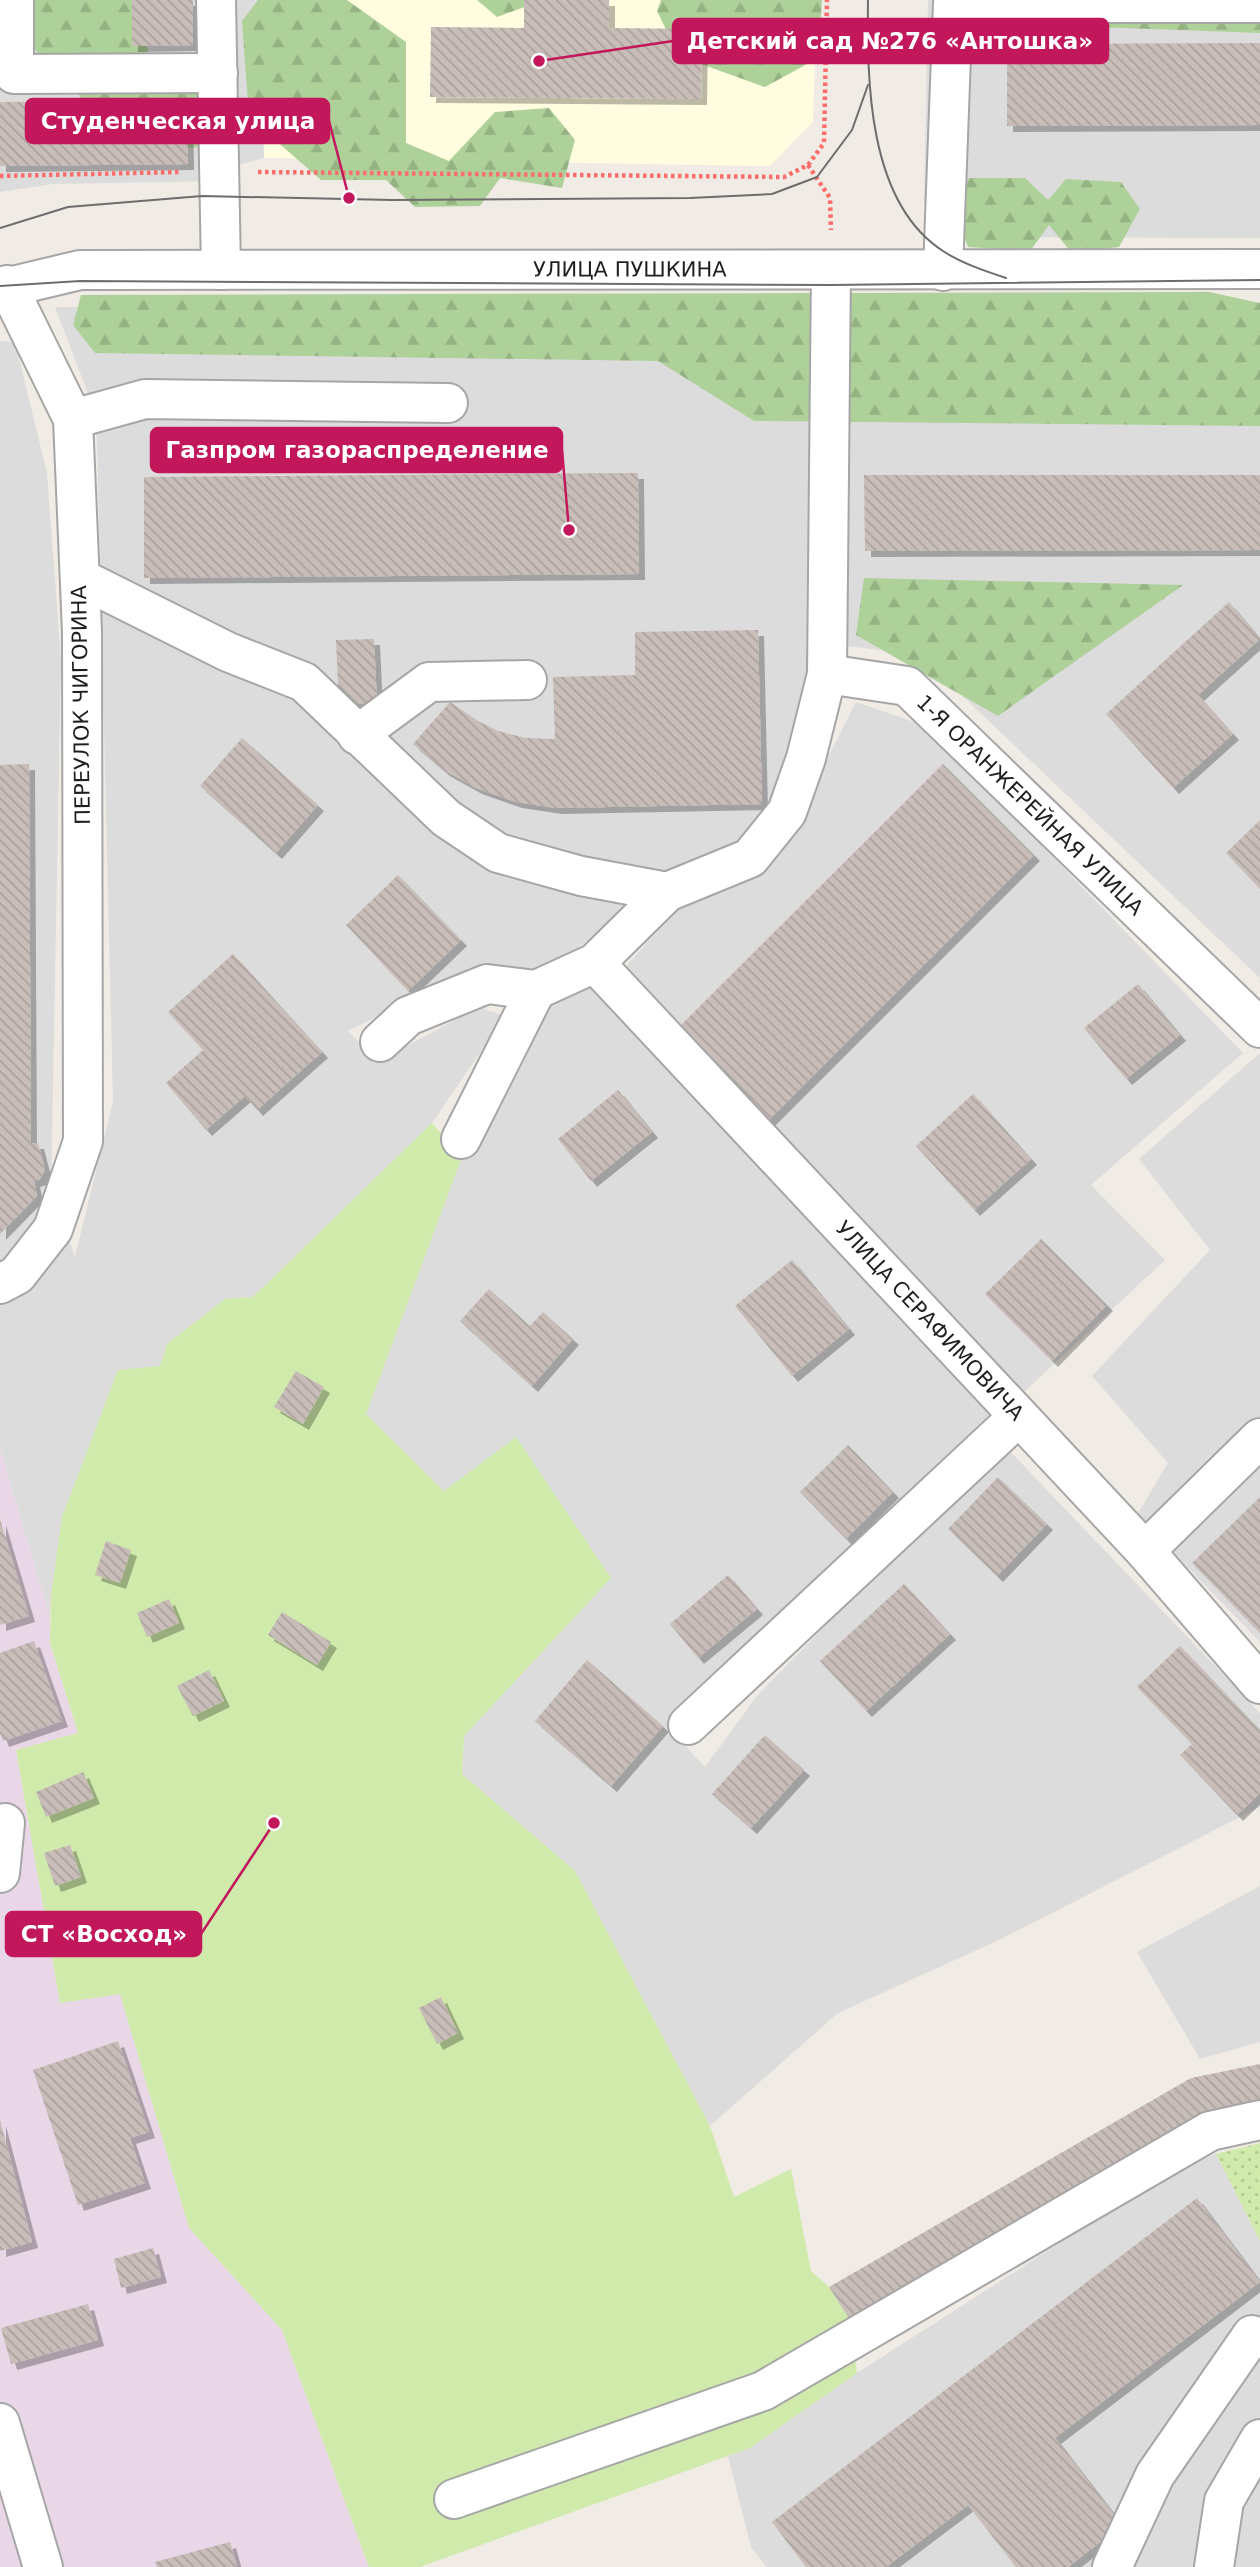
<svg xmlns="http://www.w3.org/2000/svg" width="1260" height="2567" font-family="'DejaVu Sans',sans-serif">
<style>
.residential{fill:#dddcdc}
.industrial{fill:#e9d7e7}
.education{fill:#fffcdf}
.grass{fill:url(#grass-dots)}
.forest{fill:url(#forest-firs)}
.garden{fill:#cfeaab}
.building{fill:url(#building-back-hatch);filter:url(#shadow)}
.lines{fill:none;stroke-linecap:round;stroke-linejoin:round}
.minor-casing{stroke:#a6a6a6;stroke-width:42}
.path{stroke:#fb6e6b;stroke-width:4.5;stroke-dasharray:3.5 3.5;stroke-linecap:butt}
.minor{stroke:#fff;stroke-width:38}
.tram{stroke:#6d6d6d;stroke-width:2}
.labels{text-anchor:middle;stroke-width:7;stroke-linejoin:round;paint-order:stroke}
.street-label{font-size:21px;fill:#1f1f1f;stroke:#fff}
.leader{fill:none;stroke:#c2185b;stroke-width:2.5}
.callout-dot{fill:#c2185b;stroke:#fff;stroke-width:2.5}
.callout{fill:#c2185b;stroke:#c2185b;stroke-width:2.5}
.callout-label{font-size:23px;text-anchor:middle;font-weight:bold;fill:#fff}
</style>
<defs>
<pattern id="grass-dots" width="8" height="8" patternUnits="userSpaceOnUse" patternTransform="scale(1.75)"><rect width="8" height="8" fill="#cfeaab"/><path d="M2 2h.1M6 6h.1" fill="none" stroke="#b1c893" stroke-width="1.8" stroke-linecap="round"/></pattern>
<pattern id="forest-firs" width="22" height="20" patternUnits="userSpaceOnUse" patternTransform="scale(1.75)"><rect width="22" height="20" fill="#aed099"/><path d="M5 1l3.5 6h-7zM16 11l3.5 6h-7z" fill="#95b283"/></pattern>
<pattern id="building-back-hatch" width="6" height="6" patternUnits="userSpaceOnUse" patternTransform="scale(1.75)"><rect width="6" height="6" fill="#c8bdb8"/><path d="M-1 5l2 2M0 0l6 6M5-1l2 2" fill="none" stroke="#aba29e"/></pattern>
<filter id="shadow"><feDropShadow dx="6" dy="6" stdDeviation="0" flood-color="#0004"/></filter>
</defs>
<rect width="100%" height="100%" fill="#f0ebe5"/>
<g class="residential">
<path d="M0,0H261L264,158L242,164L219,181L53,184L0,192Z"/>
<path d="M928,0H1260V238L976,237L924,204Z"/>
<path d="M1260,304V978L919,655L847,646L851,307Z"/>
<path d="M810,306L813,669L776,806L748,836L682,867L557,964L525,976L400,1005L348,1031L379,1061L479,1007L505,1016L432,1123L253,1297L225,1299L167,1344L160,1366L51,1596L50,1618L0,1449V341L15,342L47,473L61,660L51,1192L75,1257L113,1101L97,439L88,394L55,307Z"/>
<path d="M856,702L926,726L1243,1053L1091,1185L1165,1260L1024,1392L620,973L678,907L823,767Z"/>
<path d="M590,987L991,1417L680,1740L705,1767L756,1697L1003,1444L1260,1713V1807L999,1940L838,2013L710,2126L575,1871L462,1774L464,1736L611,1578L444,1491L366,1414L462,1157L549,1001Z"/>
<path d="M1260,1053V1642L1137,1515L1168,1463L1092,1376L1210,1250L1139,1159Z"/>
<path d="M1260,1886V2042L1200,2059L1137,1952Z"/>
<path d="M1216,2154L1260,2241V2567H767L751,2547L728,2456L750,2448L857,2373L1175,2169Z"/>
</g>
<path class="industrial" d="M0,1449L50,1618V1643L78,1733L16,1750L60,2003L120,1993L189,2228L282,2330L369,2567H0Z"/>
<path class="education" d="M261,0H817L813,122L770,166L264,158Z"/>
<path class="grass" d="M1260,2143V2241L1216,2154Z"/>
<g class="forest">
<path d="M5,0H131L139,9L150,60L192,55L212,145L180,149L101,125L76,91L43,62Z"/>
<path d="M258,0H347L406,42V143L449,161L495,112L549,108L575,140L562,188L500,178L480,206L415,207L386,180H321L249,117L242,21Z"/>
<path d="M477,0H533V4L497,17Z"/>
<path d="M661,0H822L818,58L765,87L679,56L657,11Z"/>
<path d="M1060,0H1260V33L1069,26Z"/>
<path d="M969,178H1025L1048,200L1066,179L1121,182L1140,209L1119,247L1071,252L1049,225L1030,251L968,247L953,208Z"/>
<path d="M1209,292L1260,303V426L754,421L658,361L95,353L73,325L81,295Z"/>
<path d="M864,578L1183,585L998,716L856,635Z"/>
</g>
<path class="garden" d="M432,1123L462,1157L366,1414L444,1491L516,1437L611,1578L464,1736L462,1774L575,1871L710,2126L734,2197L791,2169L811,2271L829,2287L850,2320L857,2373L750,2448L420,2567H369L282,2330L189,2228L120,1994L60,2003L16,1750L78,1733L50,1643L51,1596L62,1517L118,1370L160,1366L167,1344L225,1299L253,1297Z"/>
<g class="building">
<path d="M132,0H193V45L132,46Z"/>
<path d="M524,0H609V28L702,29L701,99L430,97L431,27L524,28Z"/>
<path d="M1260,43V125L1007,126V44Z"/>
<path d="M187,100L188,164L0,166V102Z"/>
<path d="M638,473L639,574L144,578V477Z"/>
<path d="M864,475H1260V550L865,551Z"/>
<path d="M1229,602L1260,639L1198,695L1233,734L1173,788L1106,714Z"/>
<path d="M758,630L762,804L556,808L516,802L476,788L444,770L413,744L450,702L478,721L498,731L526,738L555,739L553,677L635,675V632Z"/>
<path d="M374,639L377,703L339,705L336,640Z"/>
<path d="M242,738L318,805L276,853L200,786Z"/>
<path d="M29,764L31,1143H38L45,1170L40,1179L34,1181L37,1196L0,1234V765Z"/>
<path d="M943,764L1034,855L766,1123L675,1031Z"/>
<path d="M1260,820V889L1226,853Z"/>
<path d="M398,875L461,940L408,991L346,925Z"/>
<path d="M233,954L322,1052L257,1110L245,1096L206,1130L166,1083L203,1050L168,1012Z"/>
<path d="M1138,984L1180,1035L1126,1079L1084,1028Z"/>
<path d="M618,1090L652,1132L591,1181L558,1139Z"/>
<path d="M973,1094L1031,1159L974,1210L916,1146Z"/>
<path d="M1041,1239L1107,1305L1052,1361L985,1294Z"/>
<path d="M792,1260L849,1329L792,1376L735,1306Z"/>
<path d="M489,1289L530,1326L543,1312L573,1339L532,1386L460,1321Z"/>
<path d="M296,1371L324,1387L303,1424L274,1407Z"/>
<path d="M848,1445L893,1492L846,1539L800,1492Z"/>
<path d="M998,1477L1047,1524L997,1576L948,1529Z"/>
<path d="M1260,1497V1633L1192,1563Z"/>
<path d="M0,1519L29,1616L0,1625Z"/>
<path d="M106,1541L131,1550L120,1583L95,1575Z"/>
<path d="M728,1575L757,1609L698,1658L670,1624Z"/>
<path d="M904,1584L950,1634L866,1711L820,1661Z"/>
<path d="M169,1599L179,1623L147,1637L137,1613Z"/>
<path d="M282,1612L331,1642L317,1665L268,1635Z"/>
<path d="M34,1641L62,1721L3,1741L0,1733V1653Z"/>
<path d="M1180,1646L1260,1730V1793L1237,1815L1180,1755L1192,1744L1137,1687Z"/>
<path d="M587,1660L663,1726L611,1786L535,1721Z"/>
<path d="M209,1670L224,1701L193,1716L177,1686Z"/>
<path d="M765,1735L804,1770L751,1828L712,1794Z"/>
<path d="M83,1772L94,1798L46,1817L36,1792Z"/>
<path d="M70,1845L81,1877L55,1886L44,1853Z"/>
<path d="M441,1997L458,2033L437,2044L419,2008Z"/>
<path d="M118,2041L149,2132L130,2138L145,2183L78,2205L33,2070Z"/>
<path d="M1260,2064V2101L1208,2113L850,2320L829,2287L1191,2078Z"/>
<path d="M0,2120L32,2242L0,2251Z"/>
<path d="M1197,2198L1260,2282L1055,2438L1122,2525L1068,2567H1016L968,2505L886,2567H806L772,2522Z"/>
<path d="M153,2248L161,2277L121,2288L114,2259Z"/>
<path d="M88,2304L98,2340L11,2364L1,2328Z"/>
<path d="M230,2542L237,2567H157L155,2562Z"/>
</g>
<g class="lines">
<defs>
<g id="minor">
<path d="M14,0V74L218,73"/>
<path d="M216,0L221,270"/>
<path id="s1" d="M831,270L827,674L907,686L1260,1028"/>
<path d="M943,271L953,3H1260"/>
<path id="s2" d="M0,289L80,270L1260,269"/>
<path d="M73,419L145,399L448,403"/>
<path d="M80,578L228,652L304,682L446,818L498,853L581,876L667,892"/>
<path d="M357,735L429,682L527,680"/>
<path id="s3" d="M595,963L1145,1551L1260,1684"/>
<path d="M380,1042L408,1016L487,984L536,990L595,963L667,892L750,858L787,812L806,758L827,674"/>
<path d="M461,1139L536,990"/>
<path d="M0,1284L17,1275L53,1229L83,1141L82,632L73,419L7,285"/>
<path d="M1145,1551L1260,1438"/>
<path d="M688,1725L1018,1417"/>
<path d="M0,1873L5,1823"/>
<path d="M0,2423L43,2567"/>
<path d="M454,2499L763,2391L1210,2131L1260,2120"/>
<path d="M1112,2567L1155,2475L1252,2335L1260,2339"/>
<path d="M1214,2567L1224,2501L1260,2439"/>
</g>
</defs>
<use href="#minor" class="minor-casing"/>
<g class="path">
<path d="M808,165L830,198L831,230"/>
<path d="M258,172L784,177L808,165L824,143L827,0"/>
<path d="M0,176L179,172"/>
</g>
<use href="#minor" class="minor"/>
<g class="tram">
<path d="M868,0C867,79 867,202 943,251C961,263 985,271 1006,278"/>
<path d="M0,228L68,207L202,196L392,200L690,198L772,194L817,177L852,130L868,85"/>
<path d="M0,286L80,281L831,285L1260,280"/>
</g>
</g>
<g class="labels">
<g class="street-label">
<text dy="7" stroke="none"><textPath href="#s2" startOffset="632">УЛИЦА ПУШКИНА</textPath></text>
<text transform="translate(81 705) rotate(-91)" y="7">ПЕРЕУЛОК ЧИГОРИНА</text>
<text dy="7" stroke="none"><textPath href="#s1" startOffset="656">1-Я ОРАНЖЕРЕЙНАЯ УЛИЦА</textPath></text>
<text dy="7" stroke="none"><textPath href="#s3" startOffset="490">УЛИЦА СЕРАФИМОВИЧА</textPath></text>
</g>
</g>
<path class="leader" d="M539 61L673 41M349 198L329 121M569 530L562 450M274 1823L201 1934"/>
<g class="callout-dot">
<circle cx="539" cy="61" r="7"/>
<circle cx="349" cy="198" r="7"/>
<circle cx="569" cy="530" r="7"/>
<circle cx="274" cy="1823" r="7"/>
</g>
<g class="callout">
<rect x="673" y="19" width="435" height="44" rx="7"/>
<rect x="26" y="99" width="303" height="44" rx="7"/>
<rect x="151" y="428" width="411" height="44" rx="7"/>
<rect x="6" y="1912" width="195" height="44" rx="7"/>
</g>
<g class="callout-label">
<text x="890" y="49">Детский сад №276 «Антошка»</text>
<text x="178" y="129">Студенческая улица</text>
<text x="357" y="458">Газпром газораспределение</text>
<text x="104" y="1942">СТ «Восход»</text>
</g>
</svg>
